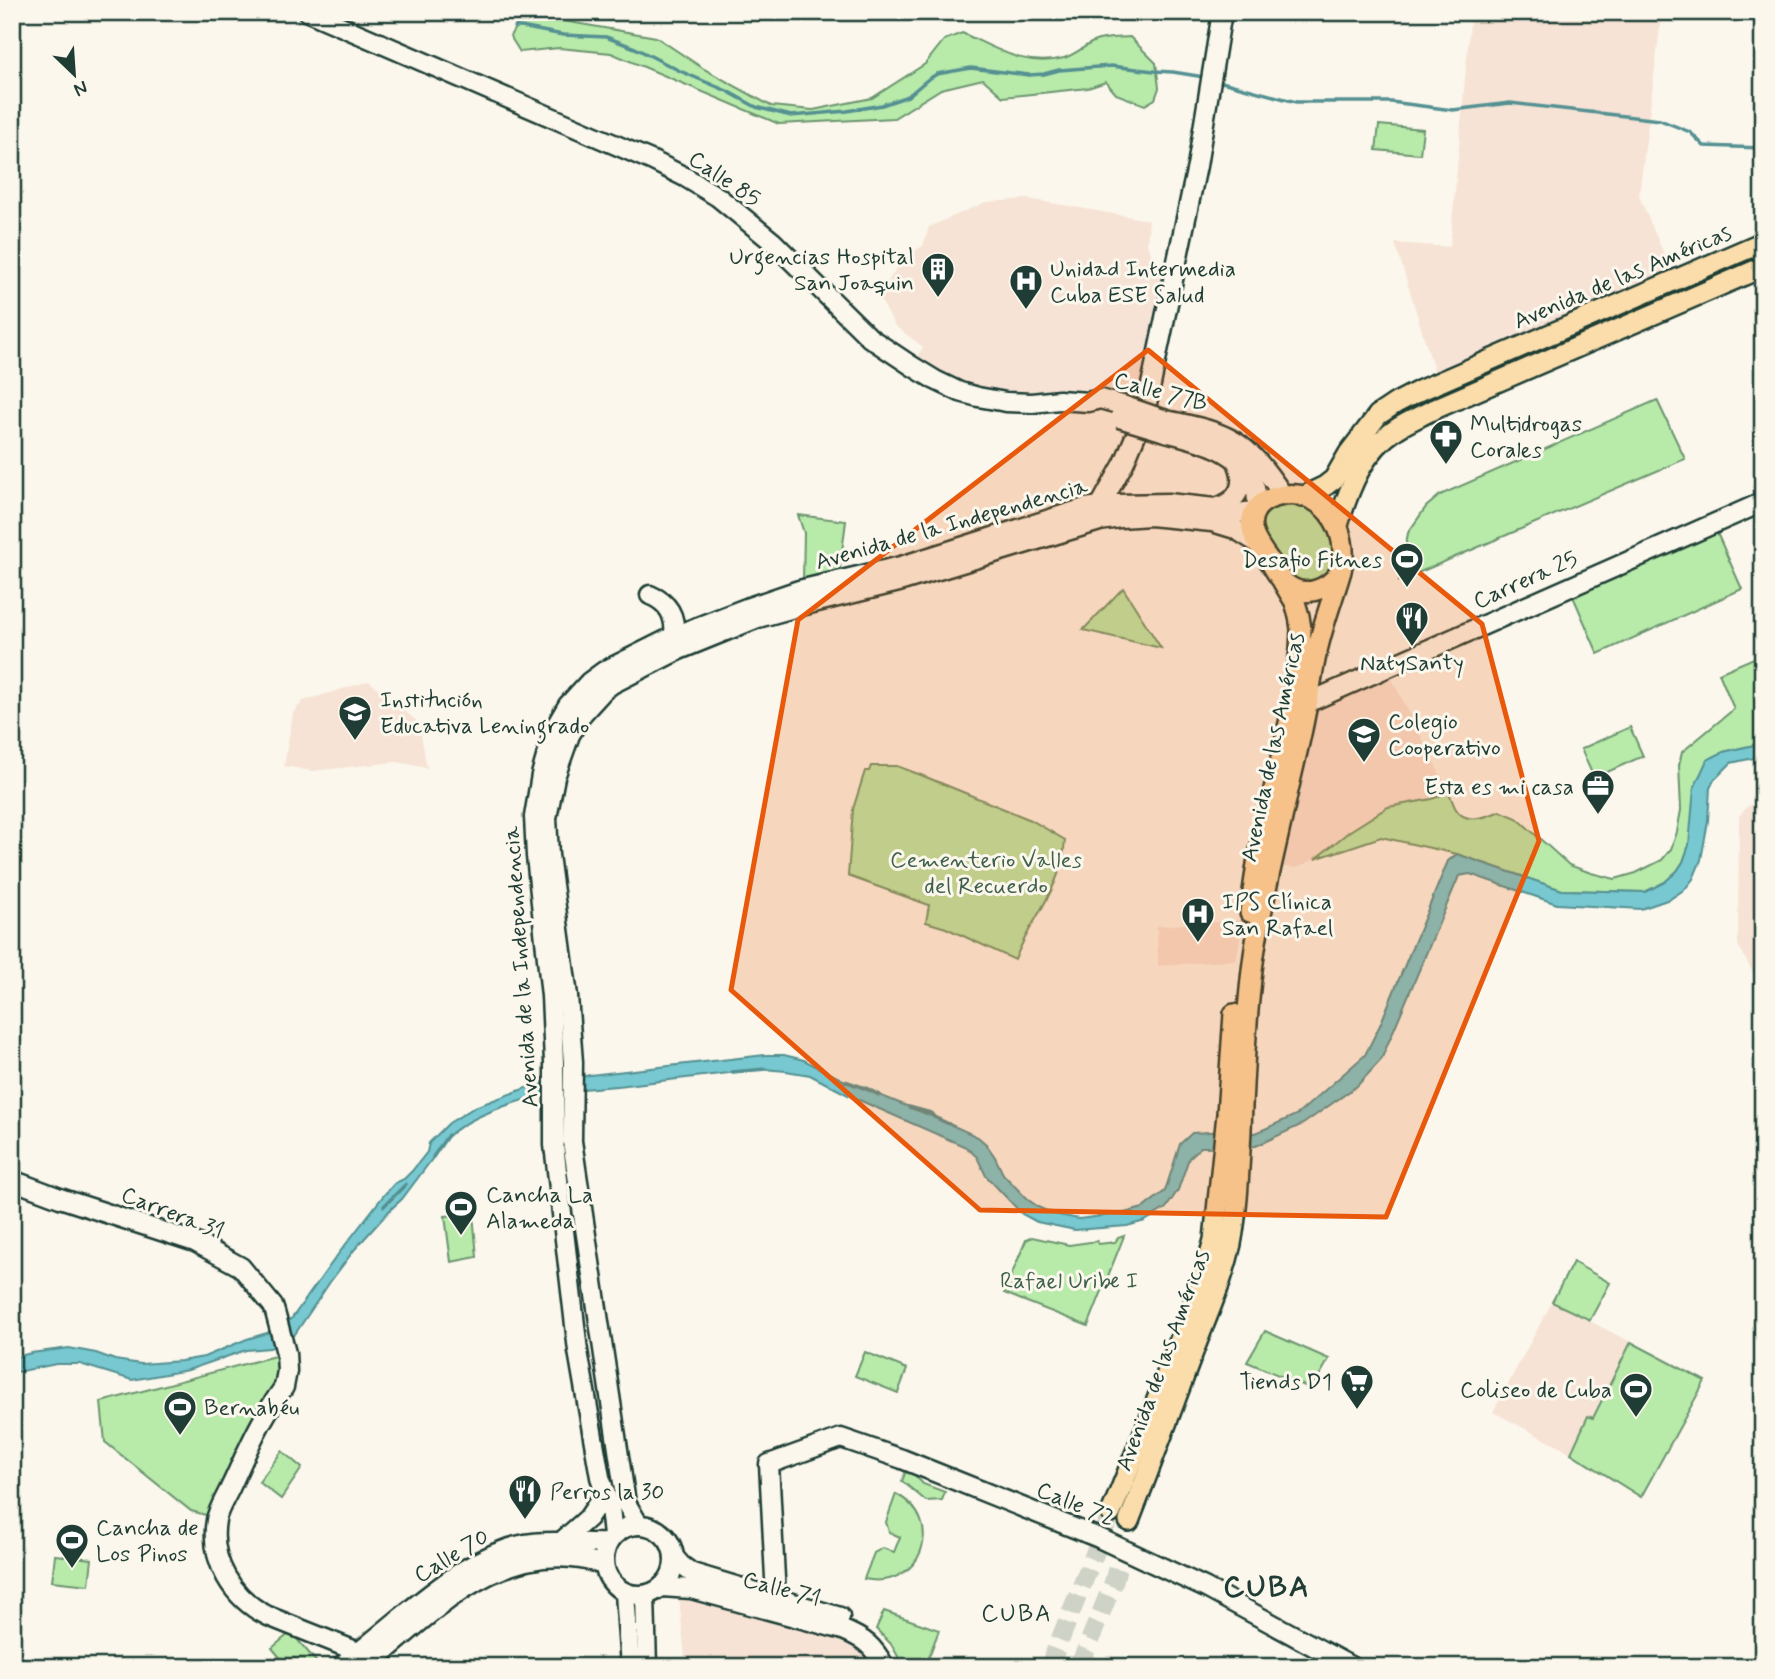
<svg xmlns="http://www.w3.org/2000/svg" width="1775" height="1679" font-family="Mynerve,sans-serif">
<style>
.built{fill:#f6e3d5}
.green{fill:#b8eaaa;stroke:#6c946f;stroke-width:2}
.water{fill:#77c8d0;stroke:#549092;stroke-width:2}
.lines{fill:none;stroke-linecap:round;stroke-linejoin:round}
.stream{stroke:#549092;stroke-width:3.5}
.primary-tunnel{stroke:#cfd2c7;stroke-width:19;stroke-dasharray:19 10;stroke-linecap:butt}
.secondary-casing{stroke:#1f3d34;stroke-width:23}
.primary-casing{stroke:#1f3d34;stroke-width:24}
.secondary{stroke:#fbf7ec;stroke-width:18}
.primary{stroke:#faddab;stroke-width:19}
.secondary-bridge-casing{stroke:#1f3d34;stroke-width:23;stroke-linecap:butt}
.secondary-bridge{stroke:#fbf7ec;stroke-width:18}
.marked{fill:#e8590c;fill-opacity:0.2;stroke:#e8590c;stroke-width:5;stroke-linejoin:round}
.labels{text-anchor:middle;stroke-width:6;stroke-linejoin:round;paint-order:stroke}
.street-label{font-size:23px;fill:#1f3d34;stroke:#fbf7ec}
.poi-label{font-size:23px;fill:#1f3d34;stroke:#fbf7ec;text-anchor:start}
.park-label{font-size:23px;fill:#3e604c;stroke:#fbf7ec}
.neighbourhood-label{font-size:24px;letter-spacing:2px;fill:#1f3d34;stroke:#fbf7ec}
.district-label{font-size:30px;font-weight:bold;letter-spacing:2px;fill:#1f3d34;stroke:#fbf7ec}
</style>
<rect width="100%" height="100%" fill="#fbf7ec"/>
<filter id="ink" filterUnits="userSpaceOnUse"><feTurbulence type="fractalNoise" baseFrequency=".0143" numOctaves="2"/><feDisplacementMap in="SourceGraphic" scale="14" xChannelSelector="R" yChannelSelector="G"/><feConvolveMatrix kernelMatrix="1 2 1 2 8 2 1 2 1" color-interpolation-filters="sRGB"/></filter>
<g filter="url(#ink)">
<g class="built">
<path d="M1471,12H1662L1639,196L1675,280L1438,383L1395,243L1450,247Z"/>
<path d="M1028,199L1149,220L1147,244L1168,297L1145,413L1125,406L1006,402L912,366L923,347L895,326L879,297L903,257L923,246L929,227L986,202Z"/>
<path d="M1386,667L1449,792L1432,799L1388,807L1350,831L1315,859L1297,868L1271,866L1306,712Z"/>
<path d="M369,681L419,723L427,768L397,762L312,771L284,766L293,713L303,701Z"/>
<path d="M1763,801V991L1738,945L1739,816L1748,806Z"/>
<path d="M1244,920L1236,960L1158,966L1157,926Z"/>
<path d="M1552,1302L1631,1342L1593,1418L1588,1416L1571,1453L1493,1412Z"/>
<path d="M678,1588L855,1635L876,1667H686Z"/>
</g>
<g class="green">
<path d="M552,19L656,37L704,69L771,106L813,110L872,98L925,64L944,40L962,33C996,48 1024,68 1064,58C1074,55 1083,47 1093,42C1104,37 1117,38 1130,37L1156,63L1159,88L1155,99L1145,105L1116,94L1106,82L1088,88L1003,97L983,79L941,89L894,118L779,124L611,53L559,48L520,52L510,36L519,21Z"/>
<path d="M1379,125L1423,129L1420,154L1376,150Z"/>
<path d="M1657,400L1685,459L1399,581L1408,533L1426,507L1440,495Z"/>
<path d="M1269,499L1327,510L1340,572L1293,588L1252,524Z"/>
<path d="M798,515L846,521L839,575L803,580L804,533Z"/>
<path d="M1713,524L1742,589L1598,654L1569,587Z"/>
<path d="M1123,588L1161,648L1083,630Z"/>
<path d="M1763,654V743L1723,752L1683,862L1677,871L1665,882L1645,892L1562,890L1457,854L1381,837L1315,859L1350,831L1388,807L1432,799L1449,792C1451,798 1453,804 1456,809C1465,825 1487,817 1500,811L1517,818L1569,865L1591,873L1615,879L1636,873L1662,860L1671,849L1677,832L1681,810L1679,765L1682,752L1734,709L1719,673Z"/>
<path d="M1630,727L1643,756L1594,778L1581,749Z"/>
<path d="M871,766H897L921,775L1031,820L1065,840C1064,854 1061,869 1055,882C1044,909 1025,932 1015,960L946,928L926,922L929,905L848,876L853,809L865,771H869Z"/>
<path d="M473,1214L477,1257L451,1262L445,1216Z"/>
<path d="M1124,1236L1088,1326L1004,1293L1026,1240L1032,1237L1069,1245L1097,1241L1099,1244L1115,1242L1118,1238Z"/>
<path d="M1573,1262L1610,1283L1590,1320L1552,1302Z"/>
<path d="M1265,1331L1329,1359L1312,1389L1247,1362Z"/>
<path d="M1631,1342L1705,1381L1641,1497L1571,1453L1588,1416L1593,1418Z"/>
<path d="M865,1352L907,1369L898,1393L855,1376Z"/>
<path d="M286,1353L287,1371L217,1518L191,1511L105,1442L101,1402Z"/>
<path d="M282,1451L302,1468L281,1499L259,1482Z"/>
<path d="M906,1471L914,1474L923,1484L945,1492L942,1500L926,1501L902,1481Z"/>
<path d="M896,1494C948,1521 921,1591 864,1579L874,1553L883,1548L894,1552L900,1537L889,1532L886,1522Z"/>
<path d="M55,1555L92,1559L89,1585L52,1581Z"/>
<path d="M884,1611L939,1630L925,1667H904L891,1644L876,1629Z"/>
<path d="M291,1632L320,1666L319,1667H288L272,1648Z"/>
</g>
<path class="water" d="M1763,743V756L1731,763L1714,780L1710,788L1708,821L1701,860L1693,879L1685,889L1670,899L1641,909L1557,904L1470,874L1459,876L1381,1060L1357,1086L1303,1124L1256,1146L1201,1147L1189,1158L1178,1190L1166,1208L1145,1221L1127,1226L1075,1230L1037,1222L1022,1214L986,1176L977,1157L966,1147L852,1097L810,1075L786,1071L763,1069C720,1074 678,1079 635,1084C612,1087 589,1088 565,1091C530,1096 448,1118 435,1155L402,1199L391,1209L355,1249L330,1282L295,1334L270,1348L246,1350L188,1370L132,1380L80,1364H56L12,1373V1358L31,1353L69,1348L96,1353L115,1360L141,1364L181,1361L204,1357L247,1339L267,1333L292,1318L336,1257L384,1195L395,1183L404,1179L412,1171L427,1152L429,1143L449,1123L475,1107L526,1088L590,1075L765,1055H784L804,1060L847,1082L934,1117L978,1137L986,1144L995,1157L1003,1174L1027,1199L1040,1208L1054,1214L1079,1219L1124,1213L1143,1208L1165,1191L1180,1144L1192,1133L1225,1131L1256,1133L1298,1114L1365,1055L1380,1025L1448,861L1457,854L1562,890L1645,892L1665,882L1677,871L1683,862L1689,845L1694,788L1707,760L1723,752Z"/>
<g class="lines">
<g class="stream">
<path d="M515,27H521L563,35L606,37L635,48L680,71L727,91L756,107L791,116L847,111L882,105L908,96L927,80L937,74L971,68L1029,75L1044,74L1059,70L1111,66L1154,71L1173,72L1204,77"/>
<path d="M1218,81L1296,102H1391L1453,110L1510,103L1660,120L1690,132L1704,146L1763,148"/>
<path d="M732,1072L766,1069"/>
<path d="M845,1081L868,1089L879,1095"/>
<path d="M909,1107L931,1113L934,1117L949,1124"/>
<path d="M433,1157L448,1135"/>
<path d="M384,1206L406,1184"/>
</g>
<g class="primary-tunnel">
<path d="M1049,1667L1111,1513"/>
<path d="M1079,1667L1114,1581L1129,1521"/>
</g>
<defs>
<g id="secondary">
<path d="M308,12L653,161L685,177L718,197L773,242L870,338L912,366L935,380L960,392L978,397L1006,402L1032,403L1059,400L1088,402L1100,399L1125,406"/>
<path d="M1166,420C1231,433 1245,439 1283,495"/>
<path d="M1162,431C1195,440 1241,448 1254,485C1257,492 1257,500 1257,507"/>
<path d="M1100,506L1124,463L1145,413L1197,166L1222,12"/>
<path d="M1215,508C1239,502 1247,484 1237,462"/>
<path d="M650,595C669,603 676,616 674,636"/>
<path d="M1307,703L1763,502"/>
<path d="M12,1180L60,1198L195,1242L241,1267L273,1306L275,1312L286,1353L287,1371L284,1387C277,1397 270,1407 264,1418C251,1440 242,1463 231,1486C226,1497 218,1509 216,1520C209,1561 233,1599 268,1616L376,1659"/>
<circle cx="639" cy="1560" r="35"/>
<path d="M639,1525L626,1503L572,1141L573,1062L568,996L549,855L547,818L555,777L570,735L583,713L604,690L612,684L679,650L758,618L801,606L899,582L1100,521L1120,518L1150,516L1212,522L1235,529L1256,542"/>
<path d="M613,1536L610,1507L600,1477L578,1351L564,1231L554,1145V1062L551,996L536,856L534,817L541,775L554,729L568,705L589,682L604,671L674,636L749,607L799,590L901,566L1085,508L1118,504L1168,503L1215,508L1238,513L1254,511"/>
<path d="M562,1541L588,1518L605,1493"/>
<path d="M674,1557L681,1565L692,1573L840,1617"/>
<path d="M662,1587L691,1589L843,1630C865,1639 873,1646 885,1667"/>
<path d="M625,1593L630,1667"/>
<path d="M645,1595L647,1667"/>
<path d="M772,1610L776,1597L769,1464L841,1438L902,1459L1099,1538L1206,1588L1352,1667"/>
<path d="M369,1665C436,1609 509,1532 604,1565"/>
<path d="M341,1667C360,1651 380,1635 399,1619C436,1589 484,1548 533,1543C558,1540 583,1544 608,1543"/>
</g>
<g id="primary">
<path d="M1302,497L1325,486L1334,479L1349,453L1378,415L1396,403L1421,390L1763,242"/>
<path d="M1338,525C1349,488 1363,450 1398,428C1409,421 1421,416 1432,410L1763,267"/>
<path d="M1250,912L1257,864L1292,710L1300,649L1301,629L1299,616L1295,602L1283,582"/>
<path d="M1111,1513L1153,1410L1202,1282L1214,1240L1227,1114L1234,1014"/>
<path d="M1129,1521C1152,1463 1173,1405 1195,1347C1208,1313 1223,1280 1231,1244C1238,1207 1239,1168 1241,1130C1243,1077 1246,1023 1252,970C1259,912 1275,852 1287,795C1293,768 1300,741 1305,714C1310,693 1312,671 1317,651C1323,624 1333,598 1341,571C1352,530 1321,483 1275,497C1268,499 1259,504 1255,511C1244,529 1261,549 1271,563C1275,570 1279,578 1286,584C1304,599 1328,590 1340,572"/>
</g>
</defs>
<use href="#secondary" class="secondary-casing"/>
<use href="#primary" class="primary-casing"/>
<use href="#secondary" class="secondary"/>
<use href="#primary" class="primary"/>
<defs>
<g id="secondary-bridge">
<path d="M1125,406L1166,420"/>
<path d="M1119,418L1162,431"/>
</g>
</defs>
<use href="#secondary-bridge" class="secondary-bridge-casing"/>
<use href="#secondary-bridge" class="secondary-bridge"/>
</g>
</g>
<path class="marked" d="M1148,350L1482,624L1539,841L1386,1217L980,1210L731,990L798,620Z"/>
<defs>
<symbol id="building-pin" viewBox="-11 -11 22 30"><path d="M0 17L-7.5 6A9.5 9.5 0 1 1 7.5 6Z" fill="#1f3d34" stroke="#fbf7ec"/><path d="M-4-6H4V6H1V3H-1V6H-4ZM-2.5-4.3h1.7v1.8h-1.7ZM.8-4.3h1.7v1.8H.8ZM-2.5-1h1.7V.8h-1.7ZM.8-1h1.7V.8H.8Z" fill="#fff"/></symbol>
<symbol id="hospital-pin" viewBox="-11 -11 22 30"><path d="M0 17L-7.5 6A9.5 9.5 0 1 1 7.5 6Z" fill="#1f3d34" stroke="#fbf7ec"/><path d="M-5-5h3v3.5h4V-5h3V5h-3V1.5h-4V5h-3Z" fill="#fff"/></symbol>
<symbol id="pharmacy-pin" viewBox="-11 -11 22 30"><path d="M0 17L-7.5 6A9.5 9.5 0 1 1 7.5 6Z" fill="#1f3d34" stroke="#fbf7ec"/><path d="M-2-6h4v4h4v4h-4v4h-4v-4h-4v-4h4Z" fill="#fff"/></symbol>
<symbol id="stadium-pin" viewBox="-11 -11 22 30"><path d="M0 17L-7.5 6A9.5 9.5 0 1 1 7.5 6Z" fill="#1f3d34" stroke="#fbf7ec"/><path d="M0-5a6.5 5 0 1 0 0 10a6.5 5 0 1 0 0-10ZM-3.5-1.8h7v3.6h-7Z" fill="#fff"/></symbol>
<symbol id="restaurant-pin" viewBox="-11 -11 22 30"><path d="M0 17L-7.5 6A9.5 9.5 0 1 1 7.5 6Z" fill="#1f3d34" stroke="#fbf7ec"/><path d="M-5-6h1v4h1v-4h1v4h1v-4h1v5L-1.5 .5V6h-2V.5L-5-1ZM5-6V6H3V1.5H1.5Q1.5-4 5-6Z" fill="#fff"/></symbol>
<symbol id="school-pin" viewBox="-11 -11 22 30"><path d="M0 17L-7.5 6A9.5 9.5 0 1 1 7.5 6Z" fill="#1f3d34" stroke="#fbf7ec"/><path d="M0-5L7-2L0 1L-7-2ZM-4 1L0 2.5L4 1V4Q0 6-4 4Z" fill="#fff"/></symbol>
<symbol id="office-pin" viewBox="-11 -11 22 30"><path d="M0 17L-7.5 6A9.5 9.5 0 1 1 7.5 6Z" fill="#1f3d34" stroke="#fbf7ec"/><path d="M-6-3h4V-5.5h4V-3h4V5H-6ZM-1-4.5V-3h2v-1.5ZM-6 0V1H6V0Z" fill="#fff"/></symbol>
<symbol id="supermarket-pin" viewBox="-11 -11 22 30"><path d="M0 17L-7.5 6A9.5 9.5 0 1 1 7.5 6Z" fill="#1f3d34" stroke="#fbf7ec"/><path d="M-6-5.5h2.5l.6 2H6L4.5 2H-2.5L-4.4-4H-6ZM-1.5 3.2a1.3 1.3 0 1 0 .1 0ZM3 3.2a1.3 1.3 0 1 0 .1 0Z" fill="#fff"/></symbol>
</defs>
<g fill-rule="evenodd">
<use href="#building-pin" x="919" y="250" width="38" height="52"/>
<use href="#hospital-pin" x="1007" y="262" width="38" height="52"/>
<use href="#pharmacy-pin" x="1427" y="417" width="38" height="52"/>
<use href="#stadium-pin" x="1388" y="540" width="38" height="52"/>
<use href="#restaurant-pin" x="1393" y="599" width="38" height="52"/>
<use href="#school-pin" x="336" y="693" width="38" height="52"/>
<use href="#school-pin" x="1345" y="715" width="38" height="52"/>
<use href="#office-pin" x="1579" y="767" width="38" height="52"/>
<use href="#hospital-pin" x="1179" y="895" width="38" height="52"/>
<use href="#stadium-pin" x="442" y="1188" width="38" height="52"/>
<use href="#supermarket-pin" x="1338" y="1362" width="38" height="52"/>
<use href="#stadium-pin" x="1617" y="1370" width="38" height="52"/>
<use href="#stadium-pin" x="161" y="1388" width="38" height="52"/>
<use href="#restaurant-pin" x="506" y="1472" width="38" height="52"/>
<use href="#stadium-pin" x="53" y="1521" width="38" height="52"/>
</g>
<g class="labels">
<g class="street-label">
<text transform="translate(725 178) rotate(34)" y="8">Calle 85</text>
<text transform="translate(1622 276) rotate(-23)" y="8">Avenida de las Américas</text>
<text transform="translate(1161 391) rotate(15)" y="8">Calle 77B</text>
<text transform="translate(951 523) rotate(-16)" y="8">Avenida de la Independencia</text>
<text transform="translate(1525 579) rotate(-24)" y="8">Carrera 25</text>
<text transform="translate(1272 747) rotate(-78)" y="8">Avenida de las Américas</text>
<text transform="translate(520 967) rotate(-94)" y="8">Avenida de la Independencia</text>
<text transform="translate(173 1212) rotate(21)" y="8">Carrera 31</text>
<text transform="translate(1162 1360) rotate(-70)" y="8">Avenida de las Américas</text>
<text transform="translate(1076 1503) rotate(22)" y="8">Calle 72</text>
<text transform="translate(451 1555) rotate(-31)" y="8">Calle 70</text>
<text transform="translate(782 1588) rotate(15)" y="8">Calle 71</text>
</g>
<g class="poi-label">
<text x="914" y="264" text-anchor="end">Urgencias Hospital<tspan x="914" dy="26">San Joaquin</tspan></text>
<text x="1050" y="276">Unidad Intermedia<tspan x="1050" dy="26">Cuba ESE Salud</tspan></text>
<text x="1470" y="431">Multidrogas<tspan x="1470" dy="26">Corales</tspan></text>
<text x="1382" y="567" text-anchor="end">Desafio Fitnes</text>
<text x="1412" y="670" text-anchor="middle">NatySanty</text>
<text x="380" y="707">Institución<tspan x="380" dy="26">Educativa Leningrado</tspan></text>
<text x="1388" y="729">Colegio<tspan x="1388" dy="26">Cooperativo</tspan></text>
<text x="1574" y="794" text-anchor="end">Esta es mi casa</text>
<text x="1222" y="909">IPS Clínica<tspan x="1222" dy="26">San Rafael</tspan></text>
<text x="486" y="1202">Cancha La<tspan x="486" dy="26">Alameda</tspan></text>
<text x="1332" y="1389" text-anchor="end">Tiends D1</text>
<text x="1612" y="1397" text-anchor="end">Coliseo de Cuba</text>
<text x="204" y="1415">Bernabéu</text>
<text x="550" y="1499">Perros la 30</text>
<text x="96" y="1535">Cancha de<tspan x="96" dy="26">Los Pinos</tspan></text>
</g>
<g class="park-label">
<text x="986" y="867">Cementerio Valles<tspan x="986" dy="26">del Recuerdo</tspan></text>
<text x="1069" y="1288">Rafael Uribe I</text>
</g>
<g class="neighbourhood-label">
<text x="1017" y="1621">CUBA</text>
</g>
<g class="district-label">
<text x="1267" y="1596">CUBA</text>
</g>
</g>
<rect width="1775" height="1679" fill="none" stroke="#fbf7ec" stroke-width="42"/>
<rect x="21" y="21" width="1733" height="1637" fill="none" stroke="#1f3d34" stroke-width="2.5" filter="url(#ink)"/>
<g transform="translate(74 74) rotate(155)" stroke="#fbf7ec" stroke-width="5" paint-order="stroke">
<path d="M0-5L12 26L0 18L-12 26Z" fill="#1f3d34"/>
<text y="-10" font-size="19" font-weight="bold" text-anchor="middle" fill="#1f3d34">N</text>
</g>
</svg>
